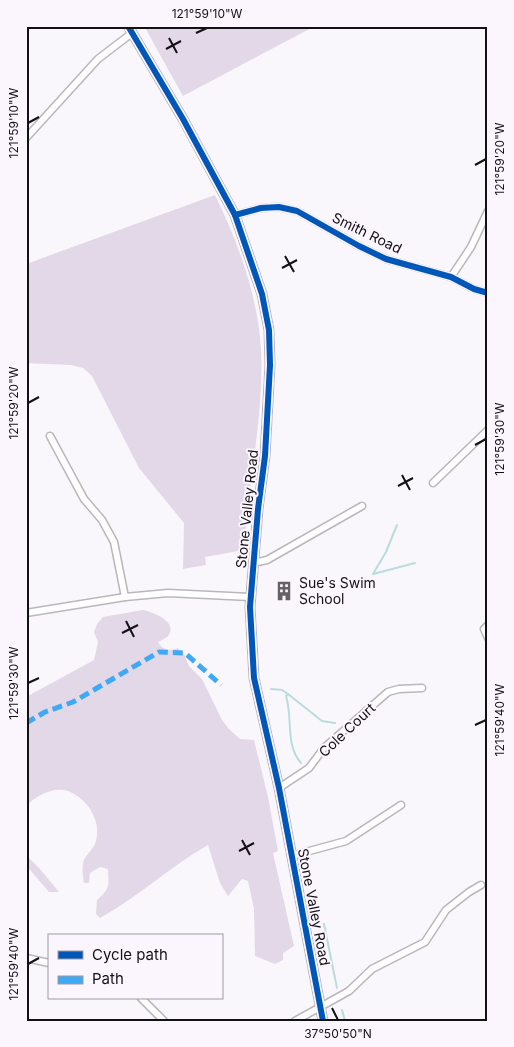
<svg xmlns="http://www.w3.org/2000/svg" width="514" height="1047" font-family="Inter,sans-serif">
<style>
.green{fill:#e2d8e8}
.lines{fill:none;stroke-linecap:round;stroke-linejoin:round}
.stream{stroke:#b8dddc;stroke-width:2}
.street-casing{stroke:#bab7bc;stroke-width:9}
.secondary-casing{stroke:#bab7bc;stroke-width:11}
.street{stroke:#fefeff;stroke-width:6}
.secondary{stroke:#fefeff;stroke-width:9}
.quiet{stroke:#3fa9f5;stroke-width:5;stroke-dasharray:10 5;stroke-linecap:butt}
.cycleway-casing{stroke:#fbf5fe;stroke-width:9}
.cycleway{stroke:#0057b8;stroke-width:6}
.ticks{fill:none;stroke:#141116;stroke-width:2}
.labels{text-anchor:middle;stroke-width:4;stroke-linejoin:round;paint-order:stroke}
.street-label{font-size:14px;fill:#141116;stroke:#fbf5fe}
.poi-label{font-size:14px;fill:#141116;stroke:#fbf5fe;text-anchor:start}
.neatline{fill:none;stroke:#141116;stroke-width:2}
.ticks-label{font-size:12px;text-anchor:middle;fill:#141116}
</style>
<rect width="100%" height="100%" fill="#faf7fc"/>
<g class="green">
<path d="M144,26H315L183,96Z"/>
<path d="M215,195C238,242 258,296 261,350C264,417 248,483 244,550L205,557L206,565L183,569L184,523L139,468L92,376L83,368L71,365L26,363V264Z"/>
<path d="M143,610C152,612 179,621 168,636C166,638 160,641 158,642C163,651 170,651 178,648L184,654L189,666L202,679L222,720L229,729L240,739L254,740L268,797L278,851L273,853L294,946L283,953V960L275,964L255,956L254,909L248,881L242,879L228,896L220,883L208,845C171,866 138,897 100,918L96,914L97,900C110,889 109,885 108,869L100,867L90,873L89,883H84C83,877 82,870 83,864C83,857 92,851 95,844C103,822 88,799 68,791C53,786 36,796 26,806V697L94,660L98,642L94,632L97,624L103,617Z"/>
<path d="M26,855L39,868L59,892H49L26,865Z"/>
</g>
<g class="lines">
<g class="stream">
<path d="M373,574L386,552L397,525"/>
<path d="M373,574L415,563"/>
<path d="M271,689L282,690L288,694L286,696C293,718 285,745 301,763"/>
<path d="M288,694L322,721L335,723"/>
<path d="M324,924L337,988"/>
<path d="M342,1010L345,1021"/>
</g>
<defs>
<g id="street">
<path d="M26,138L98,59L132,33"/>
<path d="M235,215L261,208L279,207L297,211L359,246L386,259L451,277L474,289L488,293"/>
<path d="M451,277L471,247L488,211"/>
<path d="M50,436L84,499L102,520L114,542L125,597"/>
<path d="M433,483L488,430"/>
<path d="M253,563L267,560L362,506"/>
<path d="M26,613L125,597L168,593L250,597"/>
<path d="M488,625L484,629L488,638"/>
<path d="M279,788L309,768L324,748L388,692L399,689L422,688"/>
<path d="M291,856L346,841L401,805"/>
<path d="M26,958L49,963"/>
<path d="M141,998L164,1021"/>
<path d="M295,1021L349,991L372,969L425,942L446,910L469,892L481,885"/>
</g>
<path id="secondary" d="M128,26L183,119L235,215L262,294L269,330L270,365L265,456L258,509L250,607L254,678L279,788L323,1021"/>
</defs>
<use href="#street" class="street-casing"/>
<use href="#secondary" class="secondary-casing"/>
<use href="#street" class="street"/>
<use href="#secondary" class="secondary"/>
<path class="quiet" d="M26,723L45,712L73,702L159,652L185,653L221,685"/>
<defs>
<g id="cycleway">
<path d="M128,26L183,119L235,215L262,294L269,330L270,365L265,456L258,509L250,607L254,678L279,788L323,1021"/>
<path d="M235,215L261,208L279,207L297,211L359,246L386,259L451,277L474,289L488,293"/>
</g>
</defs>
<use href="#cycleway" class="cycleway-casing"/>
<use href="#cycleway" class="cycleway"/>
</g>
<path class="ticks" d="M196,33L207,28M169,38L177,53M166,49L181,41M28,123L39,117M475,165L486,159M285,256L294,272M282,268L297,260M28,403L39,397M475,445L486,439M402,475L410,490M398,486L413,478M126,621L134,637M122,633L138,625M28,683L39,678M475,725L486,720M242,840L250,855M239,851L254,843M28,964L39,958M332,1008L338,1020"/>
<defs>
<symbol id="building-bare" viewBox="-9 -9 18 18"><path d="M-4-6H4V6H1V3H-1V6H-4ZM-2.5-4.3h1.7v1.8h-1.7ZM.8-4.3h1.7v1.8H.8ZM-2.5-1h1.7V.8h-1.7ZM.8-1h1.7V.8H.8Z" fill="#646266" stroke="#fbf5fe" stroke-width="2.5" paint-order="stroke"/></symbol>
</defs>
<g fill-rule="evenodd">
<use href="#building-bare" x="270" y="577" width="28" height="28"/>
</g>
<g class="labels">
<g class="street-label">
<text transform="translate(367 233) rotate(26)" y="5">Smith Road</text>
<text transform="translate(247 509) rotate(-84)" y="5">Stone Valley Road</text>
<text transform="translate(347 730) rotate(-43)" y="5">Cole Court</text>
<text transform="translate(314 907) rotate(79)" y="5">Stone Valley Road</text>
</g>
<g class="poi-label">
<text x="299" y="588">Sue's Swim<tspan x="299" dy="16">School</tspan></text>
</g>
</g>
<rect width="514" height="1047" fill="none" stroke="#fbf5fe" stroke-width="55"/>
<rect x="48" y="934" width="175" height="65" fill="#fbf5fe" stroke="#9f9aa1"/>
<rect x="58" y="951" width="25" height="8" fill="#0057b8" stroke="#9f9aa1"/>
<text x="92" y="960" font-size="15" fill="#141116">Cycle path</text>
<rect x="58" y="976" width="25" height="8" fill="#3fa9f5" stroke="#9f9aa1"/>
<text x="92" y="984" font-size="15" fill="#141116">Path</text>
<rect x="28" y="28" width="458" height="992" class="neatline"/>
<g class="ticks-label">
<text x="207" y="18">121°59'10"W</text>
<text transform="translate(14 123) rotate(-90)" y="4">121°59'10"W</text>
<text transform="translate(500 159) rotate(-90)" y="4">121°59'20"W</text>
<text transform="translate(14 403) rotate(-90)" y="4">121°59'20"W</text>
<text transform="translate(500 439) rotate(-90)" y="4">121°59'30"W</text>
<text transform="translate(14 683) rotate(-90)" y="4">121°59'30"W</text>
<text transform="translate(500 720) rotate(-90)" y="4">121°59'40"W</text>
<text transform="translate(14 964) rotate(-90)" y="4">121°59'40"W</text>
<text x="338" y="1038">37°50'50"N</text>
</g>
</svg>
